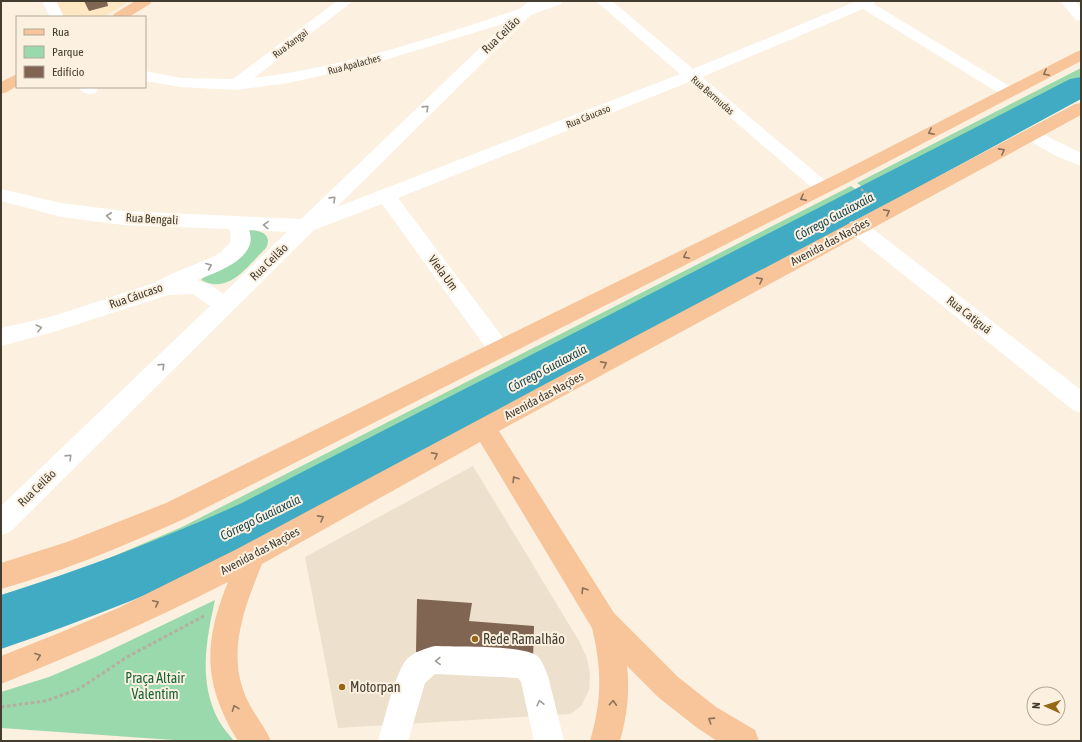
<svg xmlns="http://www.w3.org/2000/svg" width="1082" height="742" font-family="'Asap Condensed',sans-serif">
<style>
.commercial{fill:#ede0cc}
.built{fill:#fee8c3}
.green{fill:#99d9ab}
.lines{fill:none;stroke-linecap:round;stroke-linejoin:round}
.river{fill:#41abc4;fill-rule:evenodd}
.building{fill:#7f6552}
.path-far1{stroke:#b7ae9f;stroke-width:2.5;stroke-dasharray:3 2;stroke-linecap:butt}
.path{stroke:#b7ae9f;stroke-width:3;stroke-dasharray:3.5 2.5;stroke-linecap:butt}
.minor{fill:#fff;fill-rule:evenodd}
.major{fill:#f8c49a;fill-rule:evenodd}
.oneway{stroke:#8b725a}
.oneway2{stroke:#a19e98}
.poi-dot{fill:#976718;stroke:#fcf1e0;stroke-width:1.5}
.labels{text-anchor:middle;stroke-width:4;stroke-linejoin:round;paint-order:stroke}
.far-street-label{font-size:10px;fill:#433c30;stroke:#fcf1e0}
.street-label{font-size:12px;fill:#433c30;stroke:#fcf1e0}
.water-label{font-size:13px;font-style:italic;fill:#1b4954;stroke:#fcf1e0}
.near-poi-label{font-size:14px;fill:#433c30;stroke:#fcf1e0;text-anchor:start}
.near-park-label{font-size:14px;fill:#166538;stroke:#fcf1e0}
</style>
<rect width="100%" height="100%" fill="#fcf1e0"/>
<path class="commercial" d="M473,466L579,641L587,658L590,674L589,690L582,705L571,714L338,728L305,557Z"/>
<path class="built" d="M55,1H130L104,17H62Z"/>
<g class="green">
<path d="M1081,68V80L868,191L857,183Z"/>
<path d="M851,186L862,194L256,511L215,531L103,578L1,611V600L3,597L74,573L182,527Z"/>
<path d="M252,230C263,231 272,236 266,248C247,266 230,295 201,280L248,231Z"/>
<path d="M215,600C206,641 198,682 219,721C223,728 229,735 234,741H188L1,728V692L49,677L98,656Z"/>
</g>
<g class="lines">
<path class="river" d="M1081,77V99L276,537C187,580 95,617 1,649V595C83,569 163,539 242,503L1070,79Z"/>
</g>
<g class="building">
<path d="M84,1H107L108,6L89,11Z"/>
<path d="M417,599L472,603L469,621L534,626L533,660L416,652Z"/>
</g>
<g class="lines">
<path class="path-far1" d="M861,189L871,197"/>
<path class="path" d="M1,707L45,701L79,689L127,657L204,616"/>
<g class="minor">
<path d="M42,1H56L64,17H50Z"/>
<path d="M337,1H353L254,78C345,67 433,38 519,9L529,1H563L561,4L531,15L337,207L680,74L596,1H612L693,69L857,1H876L874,4L1014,89L1016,92L1014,95L1008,97L1002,95L863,9L702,77L829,184L832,188L829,192L823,194L817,192L689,82L398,198L507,343L510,349L507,355L499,358L491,355L382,204L314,230L10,532L1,535V506L210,306L193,294L168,295L50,333L1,346V328L50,317L154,283L171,274L211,258L221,252L230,243L231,234L229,229L124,225L61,217L1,201V189L61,203L124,211L301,219L506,23L365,66L288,83L235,90L181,87L145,81V71L181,78L233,79ZM249,230L287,232L223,294L211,285L197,280C215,273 260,258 249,230Z"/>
<path d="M1060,1H1075L1081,8V21L1076,20Z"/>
<path d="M78,87H96L98,90L96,93C88,95 83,94 78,87Z"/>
<path d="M1032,129L1081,153V166L1056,156L1026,139L1024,135L1026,131Z"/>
<path d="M857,220L864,222L1081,390V413L1073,410L850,232L848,227L850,222Z"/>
<path d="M435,646C458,647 518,645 536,655C542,659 545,669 548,676L564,741H534L521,682L518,678L435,674L425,683L408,741H378C384,722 395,672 407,659C414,652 426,648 435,646Z"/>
</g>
<g class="major">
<path d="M135,1H152L150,4L129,17H112L114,14Z"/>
<path d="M1081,50V61L851,181L184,519C124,546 64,571 1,589V563L67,542L166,503L839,173L1076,52Z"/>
<path d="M17,74V86L7,92L1,94V82Z"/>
<path d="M1081,103V115L499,431L614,613L678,677L716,707L755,730L759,741H717L696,727L658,697L627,666C630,692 627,716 620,741H590C602,701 602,669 592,628L480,442L262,564C245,606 227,650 245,695C252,712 264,725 271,741H238C203,684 203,643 228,582C154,620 78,653 1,684V656L59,633L116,609L237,549L549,382L1075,104Z"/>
</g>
</g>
<defs><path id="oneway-chevron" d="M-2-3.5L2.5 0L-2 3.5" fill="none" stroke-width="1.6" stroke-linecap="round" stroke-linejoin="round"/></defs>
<g class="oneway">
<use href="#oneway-chevron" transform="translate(1046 73) rotate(153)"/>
<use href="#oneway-chevron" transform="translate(931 132) rotate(153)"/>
<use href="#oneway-chevron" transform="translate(1002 151) rotate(-28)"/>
<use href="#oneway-chevron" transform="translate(803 198) rotate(153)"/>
<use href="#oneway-chevron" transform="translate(887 212) rotate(-28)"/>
<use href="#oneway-chevron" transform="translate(686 256) rotate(153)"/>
<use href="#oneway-chevron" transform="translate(760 280) rotate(-28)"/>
<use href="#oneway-chevron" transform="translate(604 364) rotate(-28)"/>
<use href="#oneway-chevron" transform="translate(435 455) rotate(-29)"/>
<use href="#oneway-chevron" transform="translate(515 479) rotate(-122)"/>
<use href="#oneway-chevron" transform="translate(321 518) rotate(-29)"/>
<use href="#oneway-chevron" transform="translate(584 590) rotate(-122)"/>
<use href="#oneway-chevron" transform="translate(156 603) rotate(-25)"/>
<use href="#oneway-chevron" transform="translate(38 656) rotate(-20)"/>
<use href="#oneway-chevron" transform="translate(613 703) rotate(-86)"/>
<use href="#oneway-chevron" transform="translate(235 708) rotate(-111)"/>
<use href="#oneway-chevron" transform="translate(711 720) rotate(-147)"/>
</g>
<g class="oneway2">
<use href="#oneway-chevron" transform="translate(426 108) rotate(-44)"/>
<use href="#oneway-chevron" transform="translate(333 199) rotate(-44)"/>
<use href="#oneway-chevron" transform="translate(109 216) rotate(-174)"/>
<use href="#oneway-chevron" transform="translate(266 225) rotate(-177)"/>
<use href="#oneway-chevron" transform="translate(209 266) rotate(-22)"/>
<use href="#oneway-chevron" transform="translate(39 328) rotate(-14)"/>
<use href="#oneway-chevron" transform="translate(162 366) rotate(-44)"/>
<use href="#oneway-chevron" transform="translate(69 457) rotate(-44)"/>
<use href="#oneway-chevron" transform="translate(438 661) rotate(178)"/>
<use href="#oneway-chevron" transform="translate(540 703) rotate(-103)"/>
</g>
<g class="poi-dot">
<circle cx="475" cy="639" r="4"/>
<circle cx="342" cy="687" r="4"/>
</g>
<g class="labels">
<g class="far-street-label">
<text transform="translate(290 43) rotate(-37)" y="4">Rua Xangai</text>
<text transform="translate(354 64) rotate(-15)" y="4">Rua Apalaches</text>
<text transform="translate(713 95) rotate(41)" y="4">Rua Bermudas</text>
<text transform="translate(588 116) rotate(-22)" y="4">Rua Cáucaso</text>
</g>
<g class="street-label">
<text transform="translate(501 35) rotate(-44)" y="4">Rua Ceilão</text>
<text transform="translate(152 219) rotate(3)" y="4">Rua Bengali</text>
<text transform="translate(830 242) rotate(-28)" y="4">Avenida das Nações</text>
<text transform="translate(269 262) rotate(-44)" y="4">Rua Ceilão</text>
<text transform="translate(443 273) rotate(53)" y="4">Viela Um</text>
<text transform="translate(136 296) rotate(-19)" y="4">Rua Cáucaso</text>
<text transform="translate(969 315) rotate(38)" y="4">Rua Catiguá</text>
<text transform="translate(544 396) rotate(-28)" y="4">Avenida das Nações</text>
<text transform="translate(37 488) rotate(-44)" y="4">Rua Ceilão</text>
<text transform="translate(260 551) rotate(-28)" y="4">Avenida das Nações</text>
</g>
<g class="water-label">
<text transform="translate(834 216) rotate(-28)" y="5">Córrego Guaiaxaia</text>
<text transform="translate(547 368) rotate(-28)" y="5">Córrego Guaiaxaia</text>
<text transform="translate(260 517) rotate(-26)" y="5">Córrego Guaiaxaia</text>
</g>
<g class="near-poi-label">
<text x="483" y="644">Rede Ramalhão</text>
<text x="350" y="692">Motorpan</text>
</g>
<g class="near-park-label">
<text x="155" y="683">Praça Altair<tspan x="155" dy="16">Valentim</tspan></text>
</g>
</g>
<rect width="1082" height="742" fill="none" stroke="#433c30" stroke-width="4"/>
<rect x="16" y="16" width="130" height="72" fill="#fcf1e0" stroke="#b2a99a"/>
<rect x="24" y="29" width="20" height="6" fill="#f8c49a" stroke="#b2a99a"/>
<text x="52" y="36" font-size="12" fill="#433c30">Rua</text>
<rect x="24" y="46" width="20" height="12" fill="#99d9ab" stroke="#b2a99a"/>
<text x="52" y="56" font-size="12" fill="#433c30">Parque</text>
<rect x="24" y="66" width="20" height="12" fill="#7f6552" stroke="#b2a99a"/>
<text x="52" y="76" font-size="12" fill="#433c30">Edifício</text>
<g transform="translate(1046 706) rotate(273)"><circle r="19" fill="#fcf1e0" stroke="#b2a99a"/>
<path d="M0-3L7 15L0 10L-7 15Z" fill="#976718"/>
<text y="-6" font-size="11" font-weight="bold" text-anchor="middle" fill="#433c30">N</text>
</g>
</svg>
